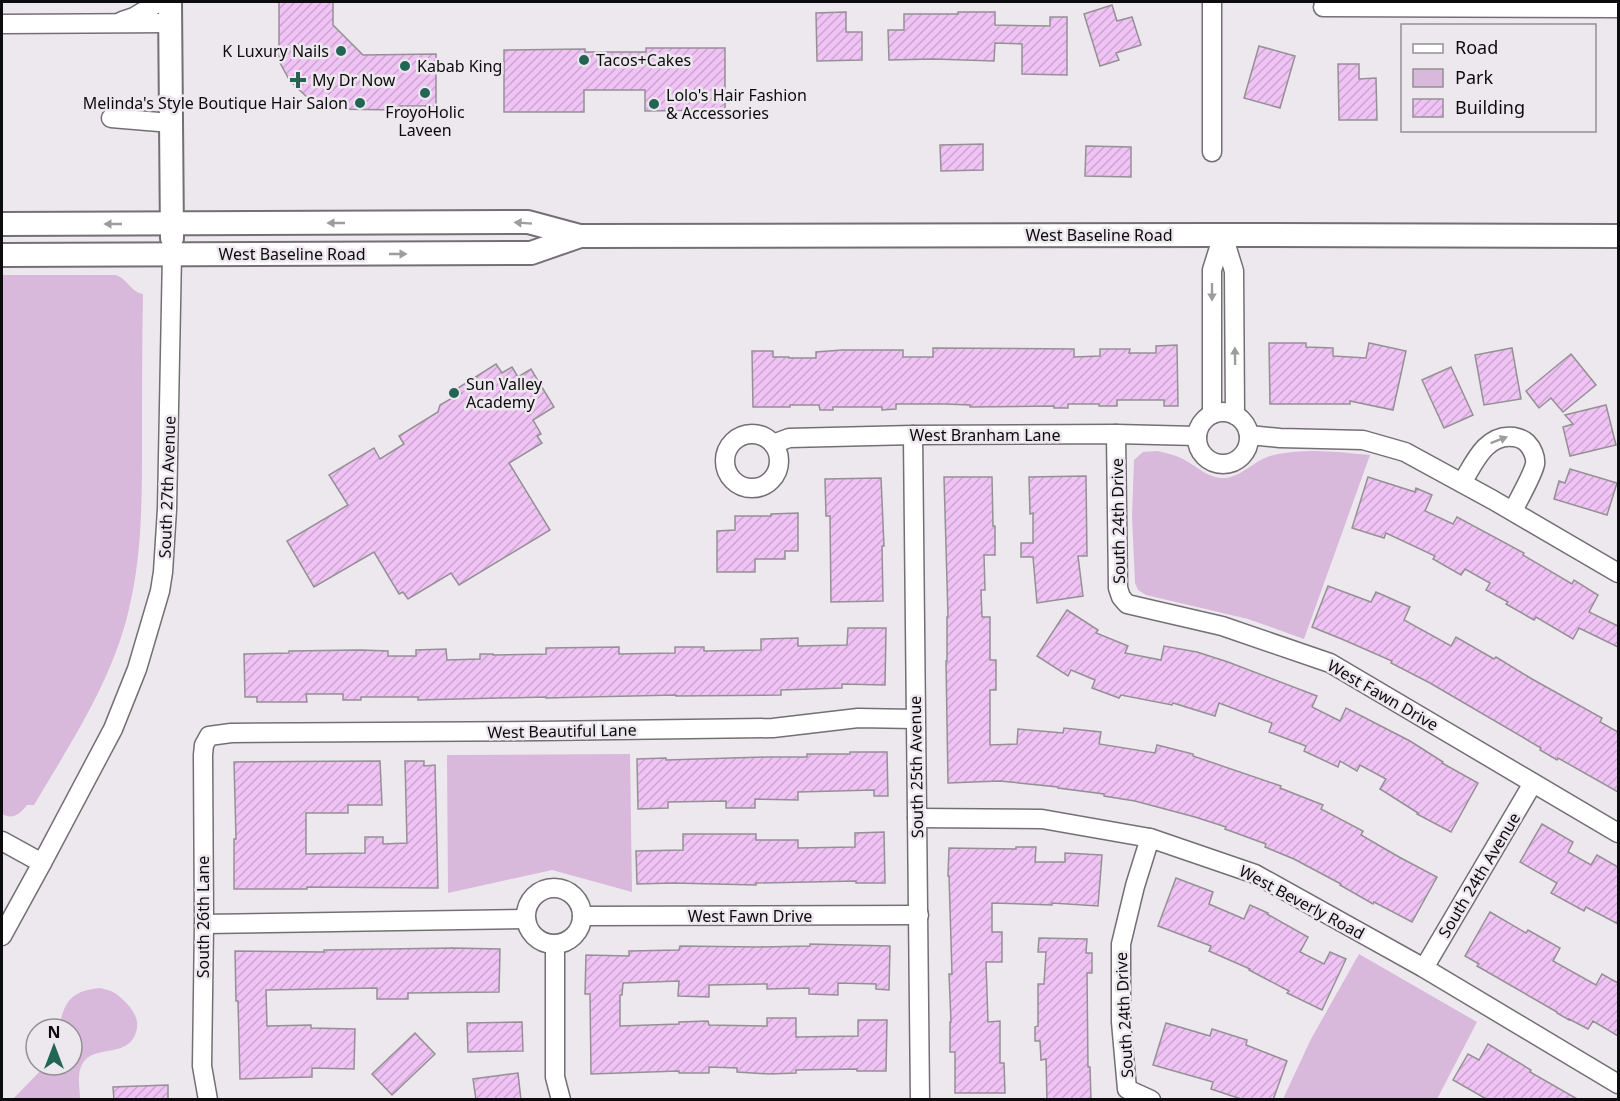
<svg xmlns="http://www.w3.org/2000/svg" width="1620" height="1101" font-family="'Noto Sans',sans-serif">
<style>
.green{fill:#d8b8db}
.building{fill:url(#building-hatch);stroke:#959095;stroke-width:1.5}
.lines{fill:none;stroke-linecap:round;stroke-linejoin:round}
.minor-casing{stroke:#746f74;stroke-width:21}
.major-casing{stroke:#746f74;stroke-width:26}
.minor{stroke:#fff;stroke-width:18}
.major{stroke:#fff;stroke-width:22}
.oneway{fill:#9e9d9e}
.poi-dot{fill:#236555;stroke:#ede8ee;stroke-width:2}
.labels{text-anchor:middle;stroke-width:5;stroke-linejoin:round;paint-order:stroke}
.poi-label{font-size:16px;fill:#0c0b0d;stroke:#ede8ee;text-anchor:start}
.street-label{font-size:16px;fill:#0c0b0d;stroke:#ede8ee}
</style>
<defs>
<pattern id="building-hatch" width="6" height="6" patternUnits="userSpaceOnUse" patternTransform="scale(1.5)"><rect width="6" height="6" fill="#efc3f3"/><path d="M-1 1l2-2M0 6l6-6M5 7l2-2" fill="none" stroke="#cca6cf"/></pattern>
</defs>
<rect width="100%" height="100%" fill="#ede8ee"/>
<g class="green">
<path d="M2,275H114C126,276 130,292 143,294C142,344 142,395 142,445C142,501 142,558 128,613C111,683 70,744 34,805H27C20,814 13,820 2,814Z"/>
<path d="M1157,451C1166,453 1175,455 1183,459C1195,465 1205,476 1220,478C1239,479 1249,465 1265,458C1269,456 1274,455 1278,454C1308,448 1340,452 1370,455L1304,639L1248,619L1146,595L1138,590L1135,583L1132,516L1134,460L1143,452Z"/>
<path d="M630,754L632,892L552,870L448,893L447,755Z"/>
<path d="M1359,954L1477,1022L1437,1099H1283L1311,1039Z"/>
<path d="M100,988C109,990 113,991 120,997C129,1005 139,1016 137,1028C131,1062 91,1041 81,1067C77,1076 80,1090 80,1099H13L46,1065H72V1029H59C64,1001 71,991 100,988Z"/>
</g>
<g class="building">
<path d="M279,2H333V25L363,55L436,54V106H400V110L328,109L308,98L290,81L279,61Z"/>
<path d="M1112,5L1117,21L1132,17L1141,45L1116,53L1119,60L1100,66L1084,14Z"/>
<path d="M846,12V32H862V60L817,61L816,13Z"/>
<path d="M958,12H995V25L1050,26V17H1067V75L1022,74V44L995,43L994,61L934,59L889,60L888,30H904V14H958Z"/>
<path d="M1259,46L1295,56L1280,108L1244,98Z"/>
<path d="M646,48H725V110L645,111V90H584V112H504V50L585,49V52H646Z"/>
<path d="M1338,64H1359V79L1376,78L1377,120H1339Z"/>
<path d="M983,144V170L941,171L940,145Z"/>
<path d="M1086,146L1131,147V177L1085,176Z"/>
<path d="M1269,343H1306V347L1333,348V356L1366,358L1369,343L1406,351L1393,410L1350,401V404H1270Z"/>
<path d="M1177,345L1178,406H1164V400H1117V406H1099V404H1068V408H1054V406L970,407V405L945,404H896V409L882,410V407H833V410H820L819,405H790V407H753L752,351H773V357H789V358H816V352L842,350H903V357H933V348L1074,349V357L1100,356V349H1130L1129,353H1156V346Z"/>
<path d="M1512,348L1521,399L1484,405L1475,355Z"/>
<path d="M1571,354L1596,385L1563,412L1551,398L1539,408L1526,391Z"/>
<path d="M496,364L502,373L512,367L518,377L531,369L554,407L533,420L541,434L537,436L542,443L509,463L550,530L459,585L451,573L408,599L403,592L399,594L374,552L314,587L287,541L348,505L329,475L374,448L380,459L404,444L399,436L438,412L440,405L461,393L458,388Z"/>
<path d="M1451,367L1473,415L1444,428L1422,380Z"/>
<path d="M1606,405L1616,445L1570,456L1563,427L1573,424L1565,415Z"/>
<path d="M1570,469L1617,483L1607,515L1554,499L1559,481L1565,483Z"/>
<path d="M1086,476L1087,556H1078L1083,596L1037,603L1033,557H1021V543H1033V513L1030,514L1029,477Z"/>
<path d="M944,477H992L993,526H995V555H984L985,590H981L982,617H990V660H996V690H990V745L1017,744L1018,729L1063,733L1064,728L1101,732L1099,744L1155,753L1157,745L1193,754V756L1281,786L1280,788L1323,805L1321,809L1363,831L1361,835L1399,857L1437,877L1412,922L1374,902L1373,904L1340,885L1341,884L1294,859L1265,847L1266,844L1225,829L1226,827L1195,817L1135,801L1104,796V794L1058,788V787L1000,781L948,783L946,661H947V617H948Z"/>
<path d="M1368,477L1415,492L1416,488L1432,495L1425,511L1453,524L1457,517L1524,553L1523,555L1572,584L1574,580L1598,595L1589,612L1618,626V647L1579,628L1573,639L1536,617L1534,620L1506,604L1508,602L1486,590L1490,583L1465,569L1461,575L1433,559L1435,556L1386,533L1384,538L1352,528Z"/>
<path d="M881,478L884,546H882L883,601L831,602L830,516H826L825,479Z"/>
<path d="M798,513V551H785V559H755V572H717V531L735,530V516H771V514Z"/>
<path d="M1328,586L1371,602L1376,592L1410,607L1404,620L1451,646L1456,637L1494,659L1496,657L1532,679L1602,718L1600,722L1618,732V792L1558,758L1557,760L1540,750L1541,748L1430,683L1391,663L1392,661L1344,640L1312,627Z"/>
<path d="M1067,610L1098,630L1096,633L1128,646L1125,653L1161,660L1164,646L1197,652L1228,662L1317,696L1312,707L1340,721L1346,708L1410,741L1443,762L1442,763L1478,783L1451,832L1417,814L1418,813L1380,789L1386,779L1360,765L1357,771L1340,761L1338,767L1304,751L1306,746L1269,732L1272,723L1219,703L1215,716L1173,703L1172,705L1121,695L1119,698L1092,688L1095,680L1071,670L1068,676L1037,656Z"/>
<path d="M848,628H886L885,685L842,684V688L781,690V695L676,696V695L546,698V697L418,700V697H361V700H343V694H306L307,702H257V697H245L244,654L289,653V651L360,650L388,651V656H416V650L446,649L447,660L480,659V654H493V655L546,654V648L619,647V654L675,653V647H704V651L761,650V639L798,638V646L847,645Z"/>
<path d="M850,752H887L888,796H874V790L798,792V800L755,799V808H726V801L668,802V808L638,809L637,759L666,758V760L768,757H807V754H850Z"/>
<path d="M380,761L382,805H348V813H306V854L365,853V837H383V844L407,843L405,761H424V766L435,765L438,888L307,887V889H234V839H236L234,762Z"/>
<path d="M1542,824L1573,842L1568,852L1591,865L1597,855L1618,867V924L1586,907L1584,911L1551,893L1557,883L1520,862Z"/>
<path d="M884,832L885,883H856V881L756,883V885L673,883L637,884L636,851L683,850V834H756V840H798V848L855,847V833Z"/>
<path d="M1016,847H1036L1035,862H1065V853L1102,855L1098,906L1052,903V905L992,903V932H1002V962H986L988,1022L1000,1021V1063H1004L1005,1093H955V1052H950V1022H951L949,974H952L949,876H948L949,848L1016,849Z"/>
<path d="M1176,878L1213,892L1209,904L1244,919L1250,905L1268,913L1267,914L1308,937L1300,952L1324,964L1330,952L1346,959L1322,1010L1287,993L1289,991L1249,970L1250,969L1209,951L1211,946L1158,926Z"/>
<path d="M1490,912L1526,933L1528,930L1560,948L1553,961L1596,985L1602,974L1618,983V1036L1593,1021L1588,1029L1569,1019V1020L1557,1013V1012L1477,966L1479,964L1465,956Z"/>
<path d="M1039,938L1087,939L1086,953H1092V973H1087L1088,1067H1090L1091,1100H1047L1046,1059L1041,1060L1040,1041H1035V1027L1038,1026V984H1044L1046,952H1038Z"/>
<path d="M810,944L890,946L889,990L876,989V984L838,983V995L809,994V988L767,989V984L709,985V997L678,996L679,981L623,983L622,995H620V1026L679,1024V1022L708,1021L709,1025L767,1026V1018H796V1037L858,1036V1020H887L886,1071H857V1069L796,1070V1073L769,1074L737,1072V1068L709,1067V1073H679V1071L591,1074L590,994H585L586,955L629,956V951L679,950L680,946L757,947L810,946Z"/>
<path d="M453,948L500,949L499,992L408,993V999H377V988L266,990L267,1026L311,1025V1028L355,1029L354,1069L312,1068V1077L240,1079L238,1001H236L235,951L324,952V950Z"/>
<path d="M522,1022L523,1051L468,1052L467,1023Z"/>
<path d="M1166,1023L1210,1036L1212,1029L1247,1040L1246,1045L1287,1061L1273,1100H1244L1211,1089L1213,1082L1153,1065Z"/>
<path d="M415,1033L435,1054L392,1095L372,1074Z"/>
<path d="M1488,1044L1531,1070L1530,1072L1579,1100H1488L1453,1080L1468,1054L1479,1060Z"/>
<path d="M518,1073L521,1100H476L473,1079Z"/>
<path d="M168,1085V1100H114L113,1087Z"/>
</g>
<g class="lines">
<defs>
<g id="minor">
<path d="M1323,7L1618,8"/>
<path d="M122,21L134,17L159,2"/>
<path d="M2,24L170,23"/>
<path d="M111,118L171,123"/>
<path d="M1212,152V2"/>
<path d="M1223,235L1234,271L1235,415"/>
<circle cx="1223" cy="438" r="26"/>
<path d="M1212,414V270L1223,235"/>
<circle cx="752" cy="461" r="27"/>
<path d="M1116,434L1118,588L1121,597L1127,604L1222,626L1330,663L1618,833"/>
<path d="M913,435L920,1100"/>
<path d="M1249,435L1280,438L1363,440L1405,452L1493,500L1618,573"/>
<path d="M773,444L789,438L913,435L1116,434L1197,436"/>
<path d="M1462,483C1474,463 1486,433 1514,437C1519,438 1523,439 1527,443C1532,448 1536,457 1535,464C1533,475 1518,500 1513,511"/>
<path d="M917,818L1042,819L1150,838L1255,874L1424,968L1618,1084"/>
<path d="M1150,838L1135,886L1121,944V1022L1127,1089L1151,1100"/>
<path d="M2,841L42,863"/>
<circle cx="554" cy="916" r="28"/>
<path d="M582,916L919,915"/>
<path d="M204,924L526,919"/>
<path d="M2,936L42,863L113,729L137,669L160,591L163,572L167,509L172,254"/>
<path d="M555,944V1077L561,1100"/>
<path d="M1424,968L1533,783"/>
<path d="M208,1100L202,1066L204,924L203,755L204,745L209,736L231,733L540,731L773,728L858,718L915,719"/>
</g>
<g id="major">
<path d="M170,2L172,238"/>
<path d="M2,224L528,222L580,236L1223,235L1618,236"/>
<path d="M2,255L531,253L580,236"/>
</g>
</defs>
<use href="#minor" class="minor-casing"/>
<use href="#major" class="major-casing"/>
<use href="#minor" class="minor"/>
<use href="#major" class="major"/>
</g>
<defs><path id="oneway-solid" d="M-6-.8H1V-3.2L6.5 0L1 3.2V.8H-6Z" transform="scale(1.5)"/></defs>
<g class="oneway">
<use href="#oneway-solid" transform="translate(336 223) rotate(180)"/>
<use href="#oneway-solid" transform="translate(523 223) rotate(-176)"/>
<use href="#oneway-solid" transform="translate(113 224) rotate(180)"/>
<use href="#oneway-solid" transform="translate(398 254)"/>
<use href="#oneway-solid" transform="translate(1212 292) rotate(90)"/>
<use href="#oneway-solid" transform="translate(1235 356) rotate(-91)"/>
<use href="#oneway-solid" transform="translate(1499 440) rotate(-21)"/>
</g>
<g class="poi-dot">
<circle cx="341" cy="51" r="6"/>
<circle cx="584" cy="60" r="6"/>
<circle cx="405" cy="66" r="6"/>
<path d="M295 71h6v6h6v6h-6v6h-6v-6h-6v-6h6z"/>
<circle cx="425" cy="93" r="6"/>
<circle cx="360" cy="103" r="6"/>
<circle cx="654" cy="104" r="6"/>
<circle cx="454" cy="393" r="6"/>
</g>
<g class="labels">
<g class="poi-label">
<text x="329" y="57" text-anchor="end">K Luxury Nails</text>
<text x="596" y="66">Tacos+Cakes</text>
<text x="417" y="72">Kabab King</text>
<text x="312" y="86">My Dr Now</text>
<text x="666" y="101">Lolo's Hair Fashion<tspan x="666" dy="18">&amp; Accessories</tspan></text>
<text x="348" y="109" text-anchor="end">Melinda's Style Boutique Hair Salon</text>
<text x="425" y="118" text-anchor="middle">FroyoHolic<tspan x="425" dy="18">Laveen</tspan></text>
<text x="466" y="390">Sun Valley<tspan x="466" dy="18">Academy</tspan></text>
</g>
<g class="street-label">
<text x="1099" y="241">West Baseline Road</text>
<text x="292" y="260">West Baseline Road</text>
<text x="985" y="441">West Branham Lane</text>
<text transform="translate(167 487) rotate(-88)" y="6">South 27th Avenue</text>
<text transform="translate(1118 521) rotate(-91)" y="6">South 24th Drive</text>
<text transform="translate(1383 695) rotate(30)" y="6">West Fawn Drive</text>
<text transform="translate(562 731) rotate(-1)" y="6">West Beautiful Lane</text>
<text transform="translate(916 767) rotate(-91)" y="6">South 25th Avenue</text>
<text transform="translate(1479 875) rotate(-59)" y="6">South 24th Avenue</text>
<text transform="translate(1302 902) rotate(28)" y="6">West Beverly Road</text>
<text x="750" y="922">West Fawn Drive</text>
<text transform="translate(203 917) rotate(-90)" y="6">South 26th Lane</text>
<text transform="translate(1124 1015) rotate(-93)" y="6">South 24th Drive</text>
</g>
</g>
<rect width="1620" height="1101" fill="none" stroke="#0c0b0d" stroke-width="6"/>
<rect x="1401" y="24" width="195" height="108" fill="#ede8ee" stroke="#939094" stroke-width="1.5"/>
<rect x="1413" y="44" width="30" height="9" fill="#ffffff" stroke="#939094" stroke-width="1.5"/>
<text x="1455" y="54" font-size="18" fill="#0c0b0d">Road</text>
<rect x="1413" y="69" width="30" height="18" fill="#d8b8db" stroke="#939094" stroke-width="1.5"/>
<text x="1455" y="84" font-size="18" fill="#0c0b0d">Park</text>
<rect x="1413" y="99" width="30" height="18" fill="url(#building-hatch)" stroke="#939094" stroke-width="1.5"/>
<text x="1455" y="114" font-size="18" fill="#0c0b0d">Building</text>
<g transform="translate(54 1047)"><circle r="28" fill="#ede8ee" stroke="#939094" stroke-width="1.5"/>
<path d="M0-4.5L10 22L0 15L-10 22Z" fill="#236555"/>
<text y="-9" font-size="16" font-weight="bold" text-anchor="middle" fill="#0c0b0d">N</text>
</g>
</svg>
